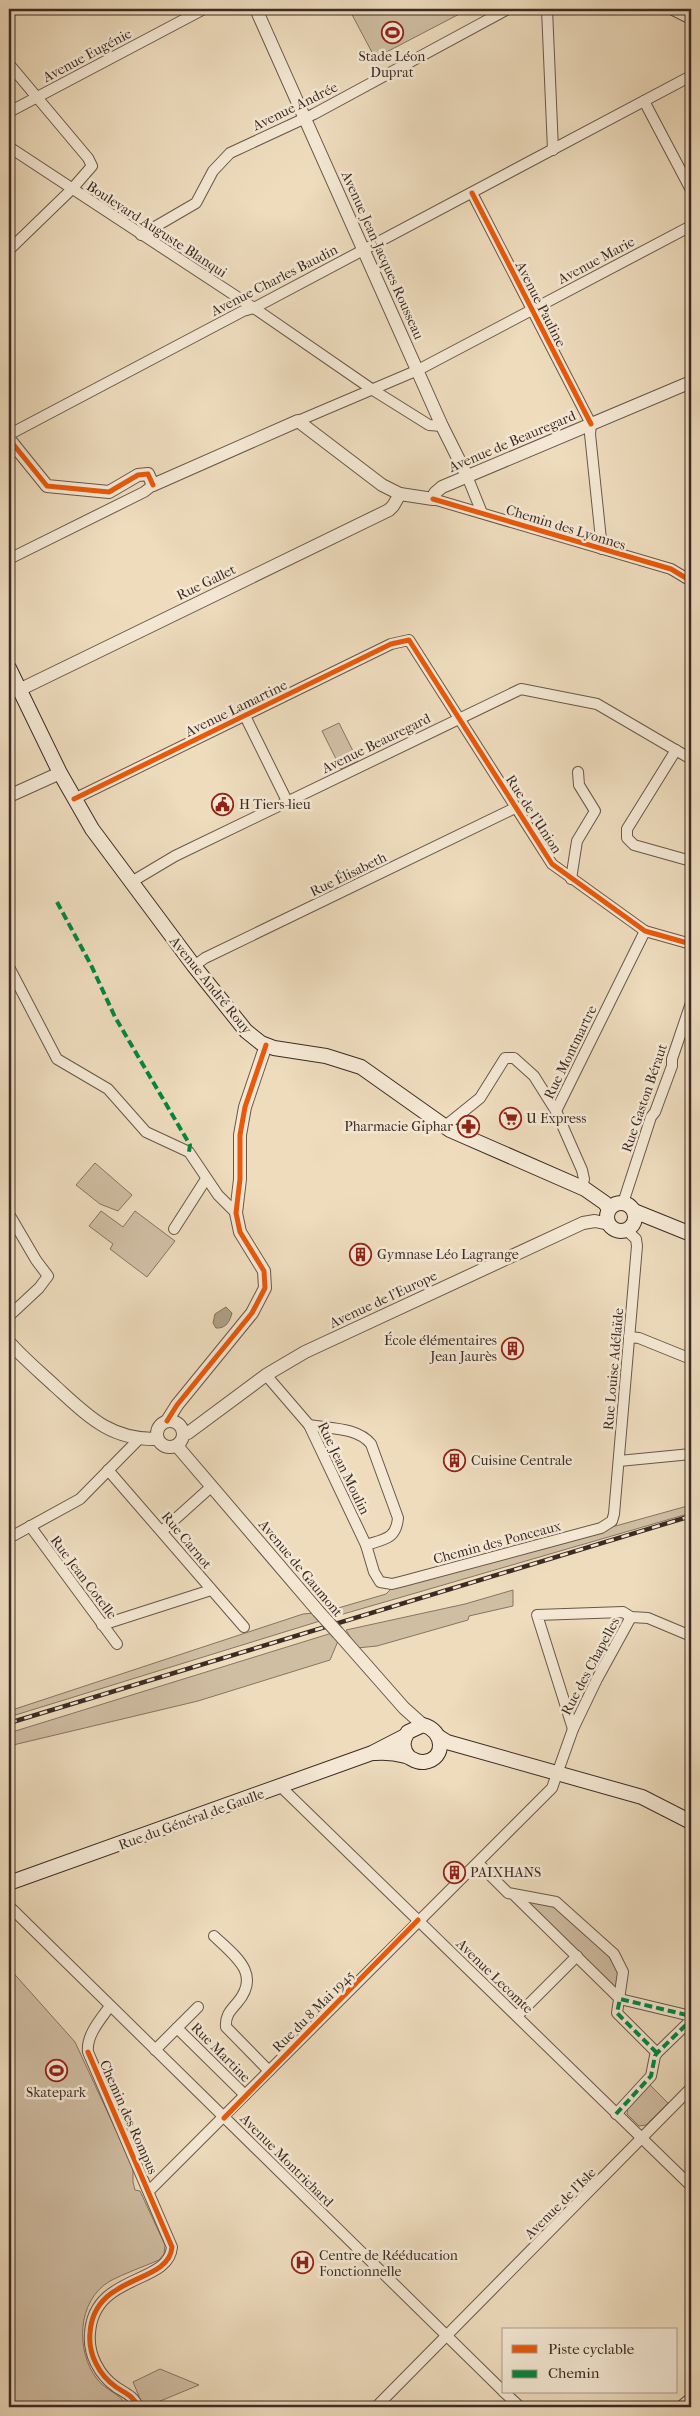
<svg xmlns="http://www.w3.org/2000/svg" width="700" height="2416" font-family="'IM FELL French Canon',serif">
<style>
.green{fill:#d0bea3;stroke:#867464}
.water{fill:#b1a089;stroke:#827161}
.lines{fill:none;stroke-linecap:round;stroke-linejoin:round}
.minor-casing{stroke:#68574a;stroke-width:12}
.tertiary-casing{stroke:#68574a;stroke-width:14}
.secondary-casing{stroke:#3c2b24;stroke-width:16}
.minor{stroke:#f4e8d4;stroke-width:10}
.tertiary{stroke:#f4e8d4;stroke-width:12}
.secondary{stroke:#f4e8d4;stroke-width:14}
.rail-casing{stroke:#3c2b24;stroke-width:4.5}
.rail{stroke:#f4e8d4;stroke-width:2.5;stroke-dasharray:8;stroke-linecap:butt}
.tertiary-bridge-casing{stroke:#68574a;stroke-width:14;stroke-linecap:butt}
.tertiary-bridge{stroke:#f4e8d4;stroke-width:12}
.quiet{stroke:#00873e;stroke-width:4;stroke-dasharray:8 4;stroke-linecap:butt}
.cycleway-casing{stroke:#f4e8d4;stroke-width:8}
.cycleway{stroke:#e8590c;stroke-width:5}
.labels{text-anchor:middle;stroke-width:5;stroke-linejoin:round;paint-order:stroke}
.street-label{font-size:14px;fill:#3c2b24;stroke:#f4e8d4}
.poi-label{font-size:14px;fill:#3c2b24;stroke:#f4e8d4;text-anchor:start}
</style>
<rect width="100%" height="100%" fill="#eedcbd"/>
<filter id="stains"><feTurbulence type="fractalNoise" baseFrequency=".004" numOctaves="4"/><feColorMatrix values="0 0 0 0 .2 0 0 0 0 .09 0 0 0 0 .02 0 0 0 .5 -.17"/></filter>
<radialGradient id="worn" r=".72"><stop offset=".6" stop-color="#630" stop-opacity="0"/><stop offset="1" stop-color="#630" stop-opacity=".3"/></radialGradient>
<g class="green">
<path d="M349,9H469L375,58Z"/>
<path d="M339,723L358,761L341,769L322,731Z"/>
<path d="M95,1163L132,1195L118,1211L100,1204L76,1185Z"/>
<path d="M101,1211L123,1227L135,1211L175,1241L147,1277L110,1249L113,1244L89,1226Z"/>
<path d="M691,1505V1513L333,1617L328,1611L386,1594L392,1588L432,1577Z"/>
<path d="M513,1590V1606L469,1616L468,1620L377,1646L357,1648L346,1630L465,1604Z"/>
<path d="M314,1613L320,1621L9,1717V1711L303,1614Z"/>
<path d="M332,1633L338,1641L330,1660L198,1701L9,1746V1733Z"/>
<path d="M515,1896L556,1902L614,1954L623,1972L620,1999Z"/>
<path d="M9,1968L75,2042L133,2167V2182L135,2190L140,2191L165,2245L164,2254L159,2260C143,2267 125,2273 110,2281C76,2301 76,2352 97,2379C105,2390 123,2395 127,2407H9Z"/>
<path d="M649,2084L668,2103L646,2125L639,2126L627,2114L628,2106Z"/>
<path d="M160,2369L199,2385L153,2404L141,2401L133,2382Z"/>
</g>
<path class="water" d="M226,1307L232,1313C230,1321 226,1329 216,1328L213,1323L215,1314Z"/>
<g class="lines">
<defs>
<g id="minor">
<path d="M547,9L553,150"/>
<path d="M9,64L88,158L92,166L72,189L9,250"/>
<path d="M644,101L691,190"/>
<path d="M9,112L204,9"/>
<path d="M9,147L254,308L373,390L429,425L442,426"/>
<path d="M472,193L591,424L590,434L602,549"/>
<path d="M141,235L196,203L213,171L230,153L314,114L508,9"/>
<path d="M298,421L418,370L691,226"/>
<path d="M9,438L12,433L243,311L254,308L691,76"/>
<path d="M467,476L482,513"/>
<path d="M433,499L671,569L691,581"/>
<path d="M9,559L144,492L153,485"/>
<path d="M245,716L287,801"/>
<path d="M676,750L627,829V838L634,845L691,861"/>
<path d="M74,799L391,644L409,640L552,864L645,931L691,944"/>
<path d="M571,879L577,841L595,811L579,785L578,772"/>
<path d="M133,881L175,856L521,689L597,704L691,759"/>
<path d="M194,966L205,958L515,808"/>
<path d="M9,967L57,1059L108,1089L146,1132L189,1152L218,1195L236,1213"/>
<path d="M556,1111L645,931"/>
<path d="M444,1127L480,1098L505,1058H514L534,1076L556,1111L582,1170L584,1179L582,1188"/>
<path d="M623,1203L651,1117L655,1112L672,1066V1059L691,1003"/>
<path d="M9,1214L36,1260L48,1276L39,1288L9,1316"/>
<path d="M174,1229L206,1179"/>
<path d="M629,1337L639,1338L691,1359"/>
<path d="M266,1375L309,1425L366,1545L374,1572L380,1582L392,1584L404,1581L601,1528L612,1521L614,1514L637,1246L636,1239L626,1230"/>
<path d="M309,1425C330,1429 357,1427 371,1444L398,1518C396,1539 385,1539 366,1545"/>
<path d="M619,1461L691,1454"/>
<path d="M108,1470L244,1627"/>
<path d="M30,1526L117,1644"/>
<path d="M162,1531L212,1486"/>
<path d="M9,1538L80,1499L139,1439"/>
<path d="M102,1625L211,1590"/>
<path d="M573,1729L537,1615L623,1612L631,1617L648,1618L691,1636"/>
<path d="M280,1786L691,2186"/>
<path d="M480,1865L508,1893L556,1902L614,1954L623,1972L617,2013L657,2053"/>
<path d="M515,1896L620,1999L691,2016"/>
<path d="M9,1906L504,2392"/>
<path d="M214,1936C235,1956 262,1974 237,2003C230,2011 225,2016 226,2027L269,2071"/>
<path d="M110,2006C101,2019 86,2035 88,2052L172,2247C169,2285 94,2273 90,2333C88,2354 99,2375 116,2387C125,2393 134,2396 138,2407"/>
<path d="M517,2016L577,1956"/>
<path d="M177,2028L245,2095"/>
<path d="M155,2050L198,2007"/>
<path d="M616,2114L651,2076L655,2056L657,2053L691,2020"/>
<path d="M149,2191L552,1788L573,1729L597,1679L631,1617"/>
<path d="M504,2392L520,2407"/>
<path d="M376,2407L691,2088"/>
<path d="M680,2407L691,2398"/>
</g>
<g id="tertiary">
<path d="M256,9L442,426L467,476"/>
<path d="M673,9L691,18"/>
<path d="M9,439L47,486L109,492L138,475L148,474L153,485L298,421L382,485L400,494L433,499L435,493L442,487L691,382"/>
<path d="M19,690L389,510L393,506L400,494"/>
<path d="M9,796L60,773"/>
<path d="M9,1342C23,1358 40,1372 56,1387C88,1416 110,1440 157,1439"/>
<circle cx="170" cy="1434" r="13"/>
<path d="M167,1421L177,1405L252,1313L265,1288L264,1271L240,1232L236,1213L240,1179V1135L245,1107L266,1045"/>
<path d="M183,1434L188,1433L266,1375L305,1352L583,1223L595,1221L609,1224"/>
<path d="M177,1446L318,1611"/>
<path d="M338,1633L404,1708L423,1725"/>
</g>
<g id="secondary">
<path d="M9,668L60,773L92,829L194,966L246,1031L261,1043L274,1048L326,1056L361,1067L450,1130L585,1189L605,1203L609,1209"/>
<circle cx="621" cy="1217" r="14"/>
<path d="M634,1211L691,1234"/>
<path d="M439,1737L447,1742L642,1797L691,1822"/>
<path d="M375,1753C386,1752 395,1753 406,1756C412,1758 416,1763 424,1762C447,1759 444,1730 423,1725L408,1732C402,1741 402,1749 409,1757"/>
<path d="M9,1883L372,1753L405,1736"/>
</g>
</defs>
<use href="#minor" class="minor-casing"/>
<use href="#tertiary" class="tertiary-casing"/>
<use href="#secondary" class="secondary-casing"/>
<use href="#minor" class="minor"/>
<use href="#tertiary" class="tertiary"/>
<use href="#secondary" class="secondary"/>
<defs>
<path id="rail" d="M9,1723L691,1516"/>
</defs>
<use href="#rail" class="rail-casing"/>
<use href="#rail" class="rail"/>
<defs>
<path id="tertiary-bridge" d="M318,1611L338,1633"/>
</defs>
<use href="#tertiary-bridge" class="tertiary-bridge-casing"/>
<use href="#tertiary-bridge" class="tertiary-bridge"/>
<g class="quiet">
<path d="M57,902L91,965L115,1017L190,1145L189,1152"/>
<path d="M657,2053L617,2013L620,1999L691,2016"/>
<path d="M616,2114L651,2076L655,2056L657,2053L691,2020"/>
</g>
<defs>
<g id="cycleway">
<path d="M472,193L591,424"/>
<path d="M9,439L47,486L109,492L138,475L148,474L153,485"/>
<path d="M433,499L671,569L691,581"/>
<path d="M74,799L391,644L409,640L552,864L645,931L691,944"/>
<path d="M167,1421L177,1405L252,1313L265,1288L264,1271L240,1232L236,1213L240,1179V1135L245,1107L266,1045"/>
<path d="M88,2052L172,2247C169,2285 94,2273 90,2333C88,2354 99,2375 116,2387C125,2393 134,2396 138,2407"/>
<path d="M224,2118L418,1920"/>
</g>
</defs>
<use href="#cycleway" class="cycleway-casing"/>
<use href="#cycleway" class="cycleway"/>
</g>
<defs>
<symbol id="stadium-ring" viewBox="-11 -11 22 22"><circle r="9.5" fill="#f4e8d4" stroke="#8f2418" stroke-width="1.5"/><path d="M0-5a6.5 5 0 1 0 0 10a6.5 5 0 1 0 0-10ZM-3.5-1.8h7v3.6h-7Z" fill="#8f2418"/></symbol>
<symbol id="civic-ring" viewBox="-11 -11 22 22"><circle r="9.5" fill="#f4e8d4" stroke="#8f2418" stroke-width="1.5"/><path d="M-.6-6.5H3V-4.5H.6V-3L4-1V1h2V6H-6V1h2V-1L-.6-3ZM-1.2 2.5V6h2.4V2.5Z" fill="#8f2418"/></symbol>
<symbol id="supermarket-ring" viewBox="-11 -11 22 22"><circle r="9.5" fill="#f4e8d4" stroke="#8f2418" stroke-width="1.5"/><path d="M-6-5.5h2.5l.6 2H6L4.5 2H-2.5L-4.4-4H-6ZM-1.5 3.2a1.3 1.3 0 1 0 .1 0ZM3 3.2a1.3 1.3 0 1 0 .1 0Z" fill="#8f2418"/></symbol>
<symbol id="pharmacy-ring" viewBox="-11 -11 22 22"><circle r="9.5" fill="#f4e8d4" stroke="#8f2418" stroke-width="1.5"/><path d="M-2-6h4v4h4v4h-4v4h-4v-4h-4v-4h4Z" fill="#8f2418"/></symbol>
<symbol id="building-ring" viewBox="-11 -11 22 22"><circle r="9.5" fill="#f4e8d4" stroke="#8f2418" stroke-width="1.5"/><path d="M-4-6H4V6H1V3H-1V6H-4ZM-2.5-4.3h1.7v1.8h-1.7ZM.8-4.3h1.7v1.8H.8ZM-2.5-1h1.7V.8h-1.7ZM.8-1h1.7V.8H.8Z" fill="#8f2418"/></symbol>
<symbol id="hospital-ring" viewBox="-11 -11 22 22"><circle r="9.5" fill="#f4e8d4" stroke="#8f2418" stroke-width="1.5"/><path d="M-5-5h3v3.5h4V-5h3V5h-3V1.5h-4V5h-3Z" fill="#8f2418"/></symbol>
</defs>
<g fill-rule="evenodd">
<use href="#stadium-ring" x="380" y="20" width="25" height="25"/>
<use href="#civic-ring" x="210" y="792" width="25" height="25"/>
<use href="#supermarket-ring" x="498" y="1106" width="25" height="25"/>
<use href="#pharmacy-ring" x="456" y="1114" width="25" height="25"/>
<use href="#building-ring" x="348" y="1242" width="25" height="25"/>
<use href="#building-ring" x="500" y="1336" width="25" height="25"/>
<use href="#building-ring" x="442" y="1448" width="25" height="25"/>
<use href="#building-ring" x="442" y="1860" width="25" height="25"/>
<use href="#stadium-ring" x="44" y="2058" width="25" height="25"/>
<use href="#hospital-ring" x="290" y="2250" width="25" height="25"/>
</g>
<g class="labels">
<g class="street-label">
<text transform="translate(87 55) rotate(-28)" y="5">Avenue Eugénie</text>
<text transform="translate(295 106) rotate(-26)" y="5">Avenue Andrée</text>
<text transform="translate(157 229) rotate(33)" y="5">Boulevard Auguste Blanqui</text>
<text transform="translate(383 255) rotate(66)" y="5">Avenue Jean-Jacques Rousseau</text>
<text transform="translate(596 260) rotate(-28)" y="5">Avenue Marie</text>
<text transform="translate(274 280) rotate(-27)" y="5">Avenue Charles Baudin</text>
<text transform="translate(541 304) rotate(63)" y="5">Avenue Pauline</text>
<text transform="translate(512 441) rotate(-23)" y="5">Avenue de Beauregard</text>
<text transform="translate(566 527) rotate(17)" y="5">Chemin des Lyonnes</text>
<text transform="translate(206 582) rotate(-26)" y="5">Rue Gallet</text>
<text transform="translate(236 708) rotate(-26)" y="5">Avenue Lamartine</text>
<text transform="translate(376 743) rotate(-26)" y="5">Avenue Beauregard</text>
<text transform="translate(534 814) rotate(57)" y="5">Rue de l'Union</text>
<text transform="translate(348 874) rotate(-26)" y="5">Rue Élisabeth</text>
<text transform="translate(211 985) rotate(51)" y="5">Avenue André Rouy</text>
<text transform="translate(570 1052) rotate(-64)" y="5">Rue Montmartre</text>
<text transform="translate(644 1098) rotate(-71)" y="5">Rue Gaston Béraut</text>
<text transform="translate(383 1299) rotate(-25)" y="5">Avenue de l'Europe</text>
<text transform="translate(613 1369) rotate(-85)" y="5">Rue Louise Adélaïde</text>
<text transform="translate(344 1468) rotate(64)" y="5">Rue Jean Moulin</text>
<text transform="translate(187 1540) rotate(50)" y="5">Rue Carnot</text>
<text transform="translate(497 1542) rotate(-15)" y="5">Chemin des Ponceaux</text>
<text transform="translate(301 1568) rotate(50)" y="5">Avenue de Gaumont</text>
<text transform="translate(84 1577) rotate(53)" y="5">Rue Jean Cotelle</text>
<text transform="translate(590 1666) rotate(-62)" y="5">Rue des Chapelles</text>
<text transform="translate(191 1819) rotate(-20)" y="5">Rue du Général de Gaulle</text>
<text transform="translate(495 1976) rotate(44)" y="5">Avenue Lecomte</text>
<text transform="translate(313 2011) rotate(-45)" y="5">Rue du 8 Mai 1945</text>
<text transform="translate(221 2052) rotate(45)" y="5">Rue Martine</text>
<text transform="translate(129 2117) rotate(66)" y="5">Chemin des Rompus</text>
<text transform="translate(287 2160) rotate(45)" y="5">Avenue Montrichard</text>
<text transform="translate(560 2203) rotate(-45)" y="5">Avenue de l'Isle</text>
</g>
<g class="poi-label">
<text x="392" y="61" text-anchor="middle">Stade Léon<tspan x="392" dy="16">Duprat</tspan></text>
<text x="239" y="809">H Tiers-lieu</text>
<text x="526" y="1123">U Express</text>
<text x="453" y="1131" text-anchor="end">Pharmacie Giphar</text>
<text x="377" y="1259">Gymnase Léo Lagrange</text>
<text x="497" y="1345" text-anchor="end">École élémentaires<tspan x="497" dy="16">Jean Jaurès</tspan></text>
<text x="471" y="1465">Cuisine Centrale</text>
<text x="470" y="1877">PAIXHANS</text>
<text x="56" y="2097" text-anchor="middle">Skatepark</text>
<text x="319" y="2260">Centre de Rééducation<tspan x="319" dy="16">Fonctionnelle</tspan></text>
</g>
</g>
<rect width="700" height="2416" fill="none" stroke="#eedcbd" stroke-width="30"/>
<rect x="10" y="10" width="680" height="2396" fill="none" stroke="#3c2b24" stroke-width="2.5"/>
<rect x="15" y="15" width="670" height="2386" fill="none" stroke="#3c2b24"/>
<rect x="502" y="2328" width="175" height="65" fill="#f4e8d4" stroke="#aa9c8e"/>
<rect x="512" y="2345" width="25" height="8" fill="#e8590c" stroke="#aa9c8e"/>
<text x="548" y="2354" font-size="15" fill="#3c2b24">Piste cyclable</text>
<rect x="512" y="2370" width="25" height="8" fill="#00873e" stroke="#aa9c8e"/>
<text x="548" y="2378" font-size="15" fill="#3c2b24">Chemin</text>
<rect width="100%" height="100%" filter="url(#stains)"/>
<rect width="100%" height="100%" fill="url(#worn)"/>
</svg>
